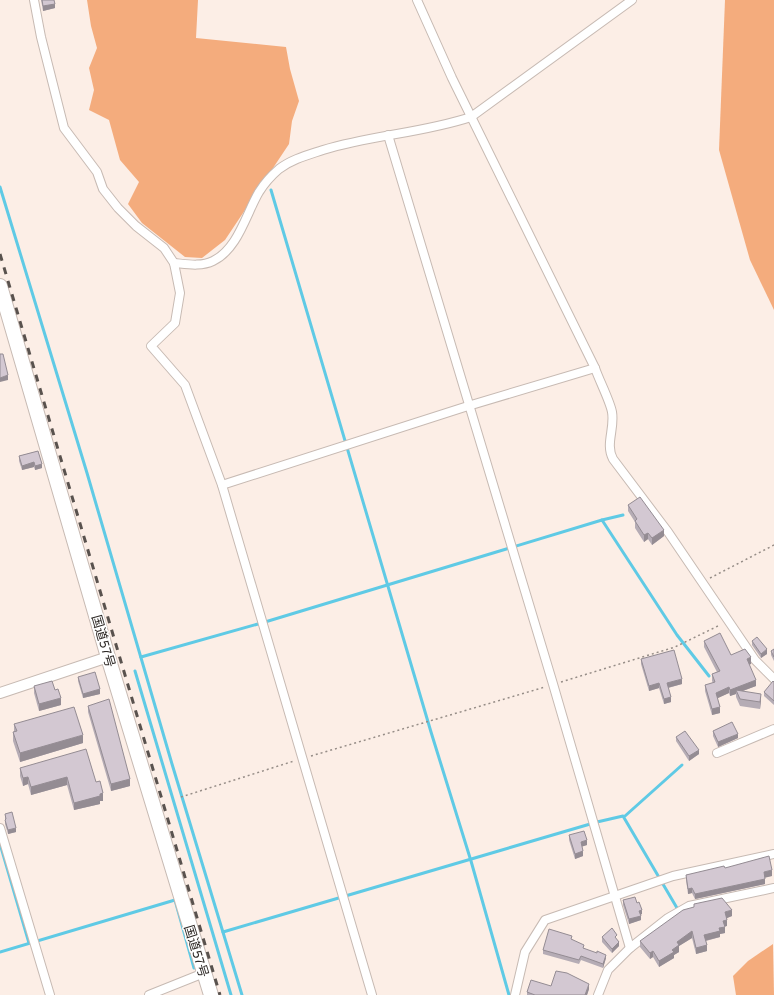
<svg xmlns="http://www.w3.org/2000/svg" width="774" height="995" font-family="Overpass,'Noto Sans JP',sans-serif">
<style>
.forest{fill:#f4ac7d}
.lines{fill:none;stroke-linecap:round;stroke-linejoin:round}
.stream{stroke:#5fcae5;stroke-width:3}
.minor-casing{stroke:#c7bab3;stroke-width:10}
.tertiary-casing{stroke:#c7bab3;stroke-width:12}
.trunk-casing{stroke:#c7bab3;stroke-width:16}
.path{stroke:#968d87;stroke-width:1.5;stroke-dasharray:2 3;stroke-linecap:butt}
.minor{stroke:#fff;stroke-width:8}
.tertiary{stroke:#fff;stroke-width:10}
.trunk{stroke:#fff;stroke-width:14}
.rail{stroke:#59524e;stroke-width:3;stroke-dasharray:7 7;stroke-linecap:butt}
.wall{fill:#b5acb5}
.shaded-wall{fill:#948c93}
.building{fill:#d3c8d2;stroke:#948c93}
.labels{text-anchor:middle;stroke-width:3;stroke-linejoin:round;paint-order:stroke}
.street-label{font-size:13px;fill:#2f2a27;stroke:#fff}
</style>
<rect width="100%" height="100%" fill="#fceee6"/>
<g class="forest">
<path d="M87,0H198L196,38L286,47L290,69L299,101L292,121L289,144L225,240L202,258L185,257L142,223L128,204L139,182L120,160L109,120L89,110L94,90L89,68L97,48L91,26Z"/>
<path d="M725,0H774V310L750,260L719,150Z"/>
<path d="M773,944L774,995H736L733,976L748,961Z"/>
</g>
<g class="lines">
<g class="stream">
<path d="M0,187L87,473L172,764L242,995"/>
<path d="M271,190L431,732L471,861L509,995"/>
<path d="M602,520L623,515"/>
<path d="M141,657L265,622L602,520L677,635L709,676"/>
<path d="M135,671L231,995"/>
<path d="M625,816L682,765"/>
<path d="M0,844L29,943"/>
<path d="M223,932L597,822L623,816L677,908"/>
<path d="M0,952L175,900L194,968"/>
</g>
<defs>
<g id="minor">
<path d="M34,0L41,37L64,128L97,172L103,189L118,208L136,226L164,248L174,263L180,293L175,323L151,346L185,385L222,485L372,995"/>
<path d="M417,0L452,78L595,368C599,380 610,401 612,412C615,429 605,444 613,459L668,532L755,660L774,679"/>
<path d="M388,135L553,684L630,948"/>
<path d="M174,263C186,264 201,267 213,261C238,249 246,214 259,192C264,184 272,175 279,169C292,159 308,155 323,150C372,135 423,133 471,117L632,0"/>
<path d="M222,485L468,406L595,368"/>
<path d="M717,753L774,729"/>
<path d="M0,828L50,995"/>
<path d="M149,995L204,973"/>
<path d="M515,995L525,952L545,920L673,876L774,854"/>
<path d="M598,995L608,970L630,948L668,918L689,906L774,888"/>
</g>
<path id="tertiary" d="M0,693L108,657"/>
<path id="trunk" d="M0,286L108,657L211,995"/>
</defs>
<use href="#minor" class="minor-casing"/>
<use href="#tertiary" class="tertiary-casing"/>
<use href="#trunk" class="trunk-casing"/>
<g class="path">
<path d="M710,578L774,545"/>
<path d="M561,682L675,647L720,625"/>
<path d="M311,756L545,687"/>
<path d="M181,797L294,761"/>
</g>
<use href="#minor" class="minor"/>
<use href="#tertiary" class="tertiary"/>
<use href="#trunk" class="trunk"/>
<path class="rail" d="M0,254L220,995"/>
</g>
<g class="wall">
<path d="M41,0H54L55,8L43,11Z"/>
<path d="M38,451L42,468L35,470L34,467L22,470L19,461V456Z"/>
<path d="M628,505L664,536L652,545L648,539L644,542L635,528V522L628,511Z"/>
<path d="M704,641L731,655L751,664H749L756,686L743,691L761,700L760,709L740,706L736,697V694L730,696L729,693L717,698L720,713L712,715L705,691V685L713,683L712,681V674L717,672L704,647Z"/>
<path d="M752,641L767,654L761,658L752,645Z"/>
<path d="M774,649V661L771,655V651Z"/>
<path d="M641,659L682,684L668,688L671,702L664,704L659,688L649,691L641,664Z"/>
<path d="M78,677L100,694L83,698L78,681Z"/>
<path d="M774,682V705L764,696V692Z"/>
<path d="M34,686L55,690L61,705L39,711L34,693Z"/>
<path d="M88,706L130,786L111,791L88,712Z"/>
<path d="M14,724L83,743L20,762L13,741V732H14Z"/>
<path d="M713,731L738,738L718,747L713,736Z"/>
<path d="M676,737L699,754L689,761L676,741Z"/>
<path d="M20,768L96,782L103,801H100V804L74,810L67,785L31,795L28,784L23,786L20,776Z"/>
<path d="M5,814L16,832L8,834L5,824Z"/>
<path d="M569,835L587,845L582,846L583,856L575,859L569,840Z"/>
<path d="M725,868L772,876L765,877V884L695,899L692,893L688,894L686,880V875Z"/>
<path d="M623,900L637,903L642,914L640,915L641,920L629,924L623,905Z"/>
<path d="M694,904L732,916L726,918L727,926H724L725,933L720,934V937L706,941L707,951L696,954L692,938L679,946V952L674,955V958L659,967L653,957L650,959L640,947V941L694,907Z"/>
<path d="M602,937L619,946L612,953L602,942Z"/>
<path d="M572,939L584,949L606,958L603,968L581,960L579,964L543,954V950Z"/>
<path d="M551,986L589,989L587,995H527V992Z"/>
</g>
<g class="shaded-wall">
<path d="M55,4V8L43,11V6Z"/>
<path d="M8,375V380L0,382V378Z"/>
<path d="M34,462V467L22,470V466Z"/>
<path d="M42,464V468L35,470V466Z"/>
<path d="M664,530V536L652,545V538Z"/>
<path d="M648,533V539L644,542V535Z"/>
<path d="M767,649V654L761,658V654Z"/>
<path d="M751,657V664L747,666V659Z"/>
<path d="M682,679V684L667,688V683Z"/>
<path d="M756,680V686L737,693L736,690V694L730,696V690Z"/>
<path d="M659,683V688L649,691V686Z"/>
<path d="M729,687V693L716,699V693Z"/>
<path d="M100,689V694L83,698V694Z"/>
<path d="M761,694V700L760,709V702Z"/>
<path d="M671,697V702L664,704V699Z"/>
<path d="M61,698V705L39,711V704Z"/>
<path d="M720,707V713L712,715V709Z"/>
<path d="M738,734V738L718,747V742Z"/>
<path d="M83,735V743L20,762V753Z"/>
<path d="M699,750V754L689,761V756Z"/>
<path d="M28,777V784L23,786V778Z"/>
<path d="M67,777V785L31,795V787Z"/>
<path d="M130,779V786L111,791V784Z"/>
<path d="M103,793V801H100V804L74,810V803Z"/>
<path d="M16,828V832L8,834V830Z"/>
<path d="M587,840V845L581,847V842Z"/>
<path d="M583,851V856L575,859V854Z"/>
<path d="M772,870V876L764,878V872Z"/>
<path d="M765,879V884L695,899V894Z"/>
<path d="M692,888V893L688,894V889Z"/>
<path d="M642,910V914L639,915V911Z"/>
<path d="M732,910V916L725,919V912Z"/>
<path d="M641,916V920L629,924V919Z"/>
<path d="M727,920V926L723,927V921Z"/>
<path d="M725,927V933L720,934V937L704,941V935L719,928Z"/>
<path d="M692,931V938L679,946V952L674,955V958L659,967V961L677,942Z"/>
<path d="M619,942V946L612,953V949Z"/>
<path d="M707,945V951L696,954V948Z"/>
<path d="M653,951V957L650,959V953Z"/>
<path d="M606,955V958L603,968V964Z"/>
<path d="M589,984V989L587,995H585Z"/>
</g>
<g class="building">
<path d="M42,0H54L55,4L43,6Z"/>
<path d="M0,354H3L8,375L0,378Z"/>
<path d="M38,451L42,464L35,466L34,462L22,466L19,456Z"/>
<path d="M640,497L664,530L652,538L648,533L644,535L635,521L637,519L628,505Z"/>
<path d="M720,633L731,655L745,649L751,657L747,659L756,680L730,690L729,687L716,693L720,707L712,709L705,685L715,682L712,674L720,671L704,641Z"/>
<path d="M757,637L767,649L761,654L752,641Z"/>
<path d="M774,649V657L771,651Z"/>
<path d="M674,650L682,679L667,683L671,697L664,699L659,683L649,686L641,659Z"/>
<path d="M95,672L100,689L83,694L78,677Z"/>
<path d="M52,681L55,690L58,689L61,698L39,704L34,686Z"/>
<path d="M773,681L774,682V701L764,692Z"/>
<path d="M736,690L761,694L760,702L740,699Z"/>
<path d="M109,699L130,779L111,784L88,706Z"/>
<path d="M74,707L83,735L20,753L13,732L17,731L14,724Z"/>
<path d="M732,722L738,734L718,742L713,731Z"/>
<path d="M685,731L699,750L689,756L676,737Z"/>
<path d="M86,749L96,782L100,781L103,793L100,794V796L74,803L67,777L31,787L28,777L23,778L20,768Z"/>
<path d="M12,812L16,828L8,830L5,820L6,819L5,814Z"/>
<path d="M584,831L587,840L581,842L583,851L575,854L569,835Z"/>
<path d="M769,856L772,870L764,872L765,879L695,894L692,888L688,889L686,875L724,866L725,868Z"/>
<path d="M635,897L637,903L639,902L642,910L639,911L641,916L629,919L623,900Z"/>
<path d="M722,898L732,910L725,912L727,920L723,921L725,927L719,928L720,931L704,935L707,945L696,948L692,931L677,942L679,945L672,950L674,952L659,961L653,951L650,953L640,941L683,910L694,907V904Z"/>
<path d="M612,928L617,935L615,937L619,942L612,949L602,937Z"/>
<path d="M549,929L572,936L571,939L584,945L583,948L597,953V951L606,955L603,964L581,956L579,960L543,950Z"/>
<path d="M556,971L567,973L589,984L585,995H535L527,992L531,980L551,986Z"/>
</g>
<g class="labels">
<g class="street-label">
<text transform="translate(104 641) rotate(74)" y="5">国道57号</text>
<text transform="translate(197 951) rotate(73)" y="5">国道57号</text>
</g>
</g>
</svg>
